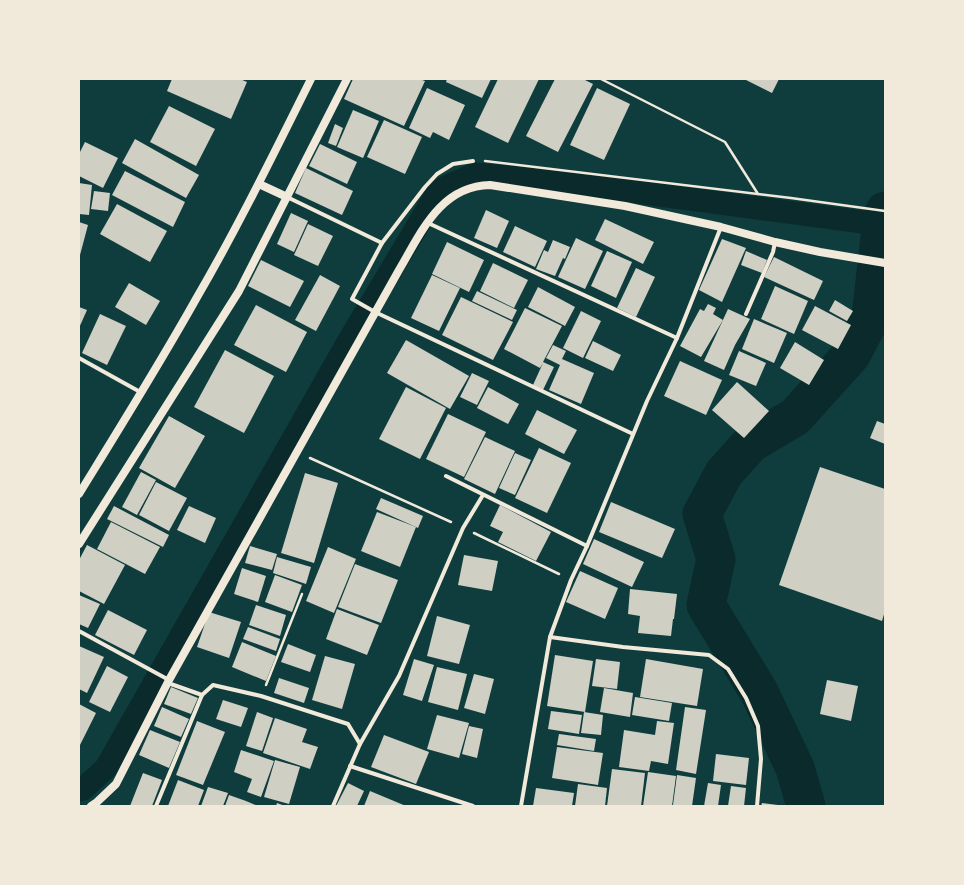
<svg xmlns="http://www.w3.org/2000/svg" width="964" height="885" font-family="Jost,sans-serif">
<style>
.lines{fill:none;stroke-linecap:round;stroke-linejoin:round}
.canal{stroke:#0a2a2b;stroke-width:23}
.river{stroke:#0a2a2b;stroke-width:39}
.building{fill:#cfcfc3}
.path{stroke:#f1e9da;stroke-width:2.5}
.minor{stroke:#f1e9da;stroke-width:4}
.secondary{stroke:#f1e9da;stroke-width:8}
</style>
<rect width="100%" height="100%" fill="#0f3d3e"/>
<g class="lines">
<path class="canal" d="M79,790L83,789L106,768L348,342L439,190L475,174L569,183L885,225"/>
<path class="river" d="M806,806L795,768L759,692L706,605L716,559L702,514L724,473L751,443L795,417L851,355L871,317L882,220L885,211"/>
</g>
<g class="building">
<path d="M172,79H240L247,82L231,119L167,91Z"/>
<path d="M353,79H419L425,81L404,126L344,99Z"/>
<path d="M447,79H491L482,98L446,82Z"/>
<path d="M498,79H539L508,143L475,127Z"/>
<path d="M555,79H583L593,84L558,152L526,136Z"/>
<path d="M744,79H779L772,93Z"/>
<path d="M427,88L465,105L449,140L433,132L430,138L409,128Z"/>
<path d="M597,88L630,104L604,160L570,145Z"/>
<path d="M169,106L215,129L196,166L150,142Z"/>
<path d="M353,110L379,121L363,158L337,147Z"/>
<path d="M384,120L422,137L405,174L367,157Z"/>
<path d="M335,124L343,128L336,146L328,143Z"/>
<path d="M135,139L199,175L186,198L122,163Z"/>
<path d="M85,142L118,158L103,188L79,176V154Z"/>
<path d="M320,144L357,162L347,184L309,166Z"/>
<path d="M306,168L353,191L342,215L295,193Z"/>
<path d="M125,171L185,202L173,227L112,195Z"/>
<path d="M79,183L92,185L89,215L79,214Z"/>
<path d="M94,191L110,193L108,211L91,209Z"/>
<path d="M117,204L167,231L150,262L100,234Z"/>
<path d="M486,210L509,221L497,248L474,238Z"/>
<path d="M291,213L308,221L294,252L277,244Z"/>
<path d="M605,219L654,242L643,264L595,240Z"/>
<path d="M79,222L88,225L80,255H79Z"/>
<path d="M308,224L333,236L318,266L294,255Z"/>
<path d="M515,226L547,241L535,267L503,252Z"/>
<path d="M576,238L603,251L585,289L558,277Z"/>
<path d="M722,239L746,248L722,302L699,290Z"/>
<path d="M553,240L570,247L565,259L563,258L555,276L536,269L544,250L548,252Z"/>
<path d="M447,242L484,260L469,292L432,274Z"/>
<path d="M607,251L632,262L616,298L591,286Z"/>
<path d="M746,251L767,260L762,273L741,265Z"/>
<path d="M774,257L823,281L814,300L764,277Z"/>
<path d="M261,260L304,281L290,307L248,286Z"/>
<path d="M493,263L528,280L514,308L480,291Z"/>
<path d="M636,268L655,277L636,317L617,308Z"/>
<path d="M320,275L340,286L316,331L295,320Z"/>
<path d="M432,275L460,288L439,331L411,318Z"/>
<path d="M129,283L160,301L146,325L115,307Z"/>
<path d="M775,286L808,301L794,334L761,319Z"/>
<path d="M538,287L575,307L565,326L528,307Z"/>
<path d="M477,291L517,310L512,320L472,301Z"/>
<path d="M461,297L513,322L493,360L442,335Z"/>
<path d="M835,300L853,311L847,321L829,311Z"/>
<path d="M708,304L716,308L713,314L723,320L701,357L680,346L700,309L704,311Z"/>
<path d="M256,305L307,332L286,372L234,345Z"/>
<path d="M815,306L851,325L838,349L802,330Z"/>
<path d="M79,307L87,310L79,328Z"/>
<path d="M525,308L562,326L543,362L554,367L543,390L533,385L543,363L540,368L504,349Z"/>
<path d="M728,309L750,319L735,345L724,370L704,361Z"/>
<path d="M581,311L601,321L583,358L563,348Z"/>
<path d="M100,314L126,326L107,365L82,353Z"/>
<path d="M754,319L787,333L774,363L742,349Z"/>
<path d="M406,340L469,376L450,409L387,373Z"/>
<path d="M593,341L621,355L613,371L585,358Z"/>
<path d="M795,342L824,360L809,385L780,368Z"/>
<path d="M553,345L566,351L562,359L594,373L581,404L549,390L560,365L546,358Z"/>
<path d="M225,350L274,376L244,433L194,407Z"/>
<path d="M739,351L766,363L756,386L729,375Z"/>
<path d="M680,361L722,380L706,415L664,396Z"/>
<path d="M472,373L489,381L477,405L460,397Z"/>
<path d="M737,382L769,411L744,438L712,410Z"/>
<path d="M406,387L446,408L420,459L379,439Z"/>
<path d="M488,387L519,404L508,424L477,408Z"/>
<path d="M537,410L577,430L564,454L525,434Z"/>
<path d="M448,414L486,432L464,477L426,459Z"/>
<path d="M169,416L205,436L175,488L139,468Z"/>
<path d="M877,421L885,424V444L870,438Z"/>
<path d="M485,437L515,451L495,494L464,479Z"/>
<path d="M539,448L571,463L547,513L515,498Z"/>
<path d="M515,453L531,460L515,495L499,488Z"/>
<path d="M820,467L885,489V611L882,621L779,585Z"/>
<path d="M141,472L156,480L137,515L122,507Z"/>
<path d="M305,473L338,483L314,563L281,553Z"/>
<path d="M156,482L187,498L169,531L139,515Z"/>
<path d="M381,498L423,516L418,528L376,509Z"/>
<path d="M611,502L675,529L662,558L599,532Z"/>
<path d="M500,505L551,532L536,561L498,542L503,532L490,526Z"/>
<path d="M114,506L169,535L163,547L107,519Z"/>
<path d="M189,506L216,518L205,543L177,530Z"/>
<path d="M377,512L416,527L400,567L361,551Z"/>
<path d="M111,522L160,547L145,574L97,549Z"/>
<path d="M594,539L644,562L632,587L583,564Z"/>
<path d="M87,545L125,565L104,604L79,591V560Z"/>
<path d="M250,546L277,554L272,570L245,563Z"/>
<path d="M328,547L356,559L334,613L306,601Z"/>
<path d="M464,555L498,561L492,591L458,585Z"/>
<path d="M277,557L311,567L306,584L273,573Z"/>
<path d="M355,564L398,580L381,623L338,607Z"/>
<path d="M242,568L266,576L258,602L234,594Z"/>
<path d="M580,571L618,588L605,619L566,602Z"/>
<path d="M275,575L302,585L292,612L265,602Z"/>
<path d="M630,589L677,594L674,619H673L671,636L638,633L640,616L628,614Z"/>
<path d="M79,595L100,604L88,628L79,624Z"/>
<path d="M256,605L286,615L280,636L249,625Z"/>
<path d="M337,609L379,625L367,655L326,639Z"/>
<path d="M108,610L147,630L134,655L95,635Z"/>
<path d="M209,612L241,622L229,658L197,647Z"/>
<path d="M437,616L470,625L459,664L427,656Z"/>
<path d="M248,627L280,639L276,651L243,639Z"/>
<path d="M242,642L276,656L266,681L232,667Z"/>
<path d="M288,644L316,655L310,672L281,662Z"/>
<path d="M79,646L104,657L87,693L79,689Z"/>
<path d="M555,655L593,661L585,712L547,706Z"/>
<path d="M325,656L355,664L342,709L312,700Z"/>
<path d="M414,659L434,665L422,701L403,695Z"/>
<path d="M596,659L620,662L617,689L592,686Z"/>
<path d="M646,659L703,669L697,706L640,697Z"/>
<path d="M107,666L128,677L110,712L89,702Z"/>
<path d="M437,667L467,674L458,710L428,702Z"/>
<path d="M474,674L494,679L485,714L464,708Z"/>
<path d="M279,678L309,688L304,703L274,693Z"/>
<path d="M827,680L858,686L851,721L820,714Z"/>
<path d="M171,687L198,698L191,714L164,704Z"/>
<path d="M604,688L633,693L630,717L600,712Z"/>
<path d="M635,697L672,703L669,721L632,715Z"/>
<path d="M223,700L248,708L241,727L216,719Z"/>
<path d="M79,704L96,713L79,747Z"/>
<path d="M162,707L189,719L181,737L154,726Z"/>
<path d="M685,707L706,710L696,774L676,770Z"/>
<path d="M551,711L582,715L579,734L548,729Z"/>
<path d="M257,712L273,718L262,751L246,746Z"/>
<path d="M584,712L603,715L601,735L581,733Z"/>
<path d="M437,715L469,723L459,758L427,749Z"/>
<path d="M275,718L307,729L302,742L318,747L310,769L263,753Z"/>
<path d="M197,721L225,732L203,785L176,775Z"/>
<path d="M657,721L674,723L668,764L651,761L649,771L619,767L624,730L655,735Z"/>
<path d="M469,726L483,729L477,758L462,754Z"/>
<path d="M150,730L180,742L169,768L139,755Z"/>
<path d="M559,734L596,739L594,751L557,745Z"/>
<path d="M384,735L429,752L416,784L371,767Z"/>
<path d="M557,747L603,753L598,785L552,778Z"/>
<path d="M241,750L274,761L261,797L247,792L252,779L234,772Z"/>
<path d="M716,754L749,758L746,785L713,781Z"/>
<path d="M275,760L300,767L289,804L264,797Z"/>
<path d="M612,769L645,773L641,806H607Z"/>
<path d="M648,772L676,776L672,806H643Z"/>
<path d="M143,773L162,780L152,806H130Z"/>
<path d="M677,775L696,778L692,806L673,805Z"/>
<path d="M178,780L204,790L198,806H168Z"/>
<path d="M348,783L364,791L357,806H336Z"/>
<path d="M708,783L721,785L718,806H704Z"/>
<path d="M578,784L607,788L605,806H575Z"/>
<path d="M731,786L746,788L744,806H728Z"/>
<path d="M208,787L228,793L223,806H201Z"/>
<path d="M536,788L574,793L572,806H533Z"/>
<path d="M370,791L406,806H364Z"/>
<path d="M229,795L246,801L258,806H225Z"/>
<path d="M277,803L285,806H276Z"/>
<path d="M762,803L778,805L777,806H761Z"/>
</g>
<g class="lines">
<g class="path">
<path d="M601,79L725,142L758,194"/>
<path d="M485,161L791,198L885,211"/>
<path d="M310,458L451,522"/>
<path d="M474,533L559,574"/>
<path d="M266,685L302,594"/>
</g>
<g class="minor">
<path d="M473,161L453,164L437,174L425,187L382,243L352,299L375,312L633,434"/>
<path d="M287,197L382,243"/>
<path d="M428,223L677,338"/>
<path d="M746,314L773,252L775,242"/>
<path d="M79,358L142,393"/>
<path d="M446,476L587,546"/>
<path d="M79,631L169,680"/>
<path d="M550,637L623,647L709,655L728,669L746,698L758,726L761,759L757,806"/>
<path d="M168,683L202,695L213,685L261,696L348,724L360,744"/>
<path d="M350,766L473,806"/>
<path d="M156,806L202,695"/>
<path d="M333,806L360,744L399,676L463,528L483,495"/>
<path d="M521,806L550,637L571,580L587,546L647,401L677,338L721,227"/>
</g>
<g class="secondary">
<path d="M259,184L287,197"/>
<path d="M79,494C119,429 159,365 196,299C238,227 274,153 311,79"/>
<path d="M79,544L239,291L347,79"/>
<path d="M91,806L97,802L116,784L169,680L399,270C421,233 440,186 490,185L625,206L721,227L775,242L820,252L885,263"/>
</g>
</g>
<rect width="964" height="885" fill="none" stroke="#f1e9da" stroke-width="160"/>
</svg>
